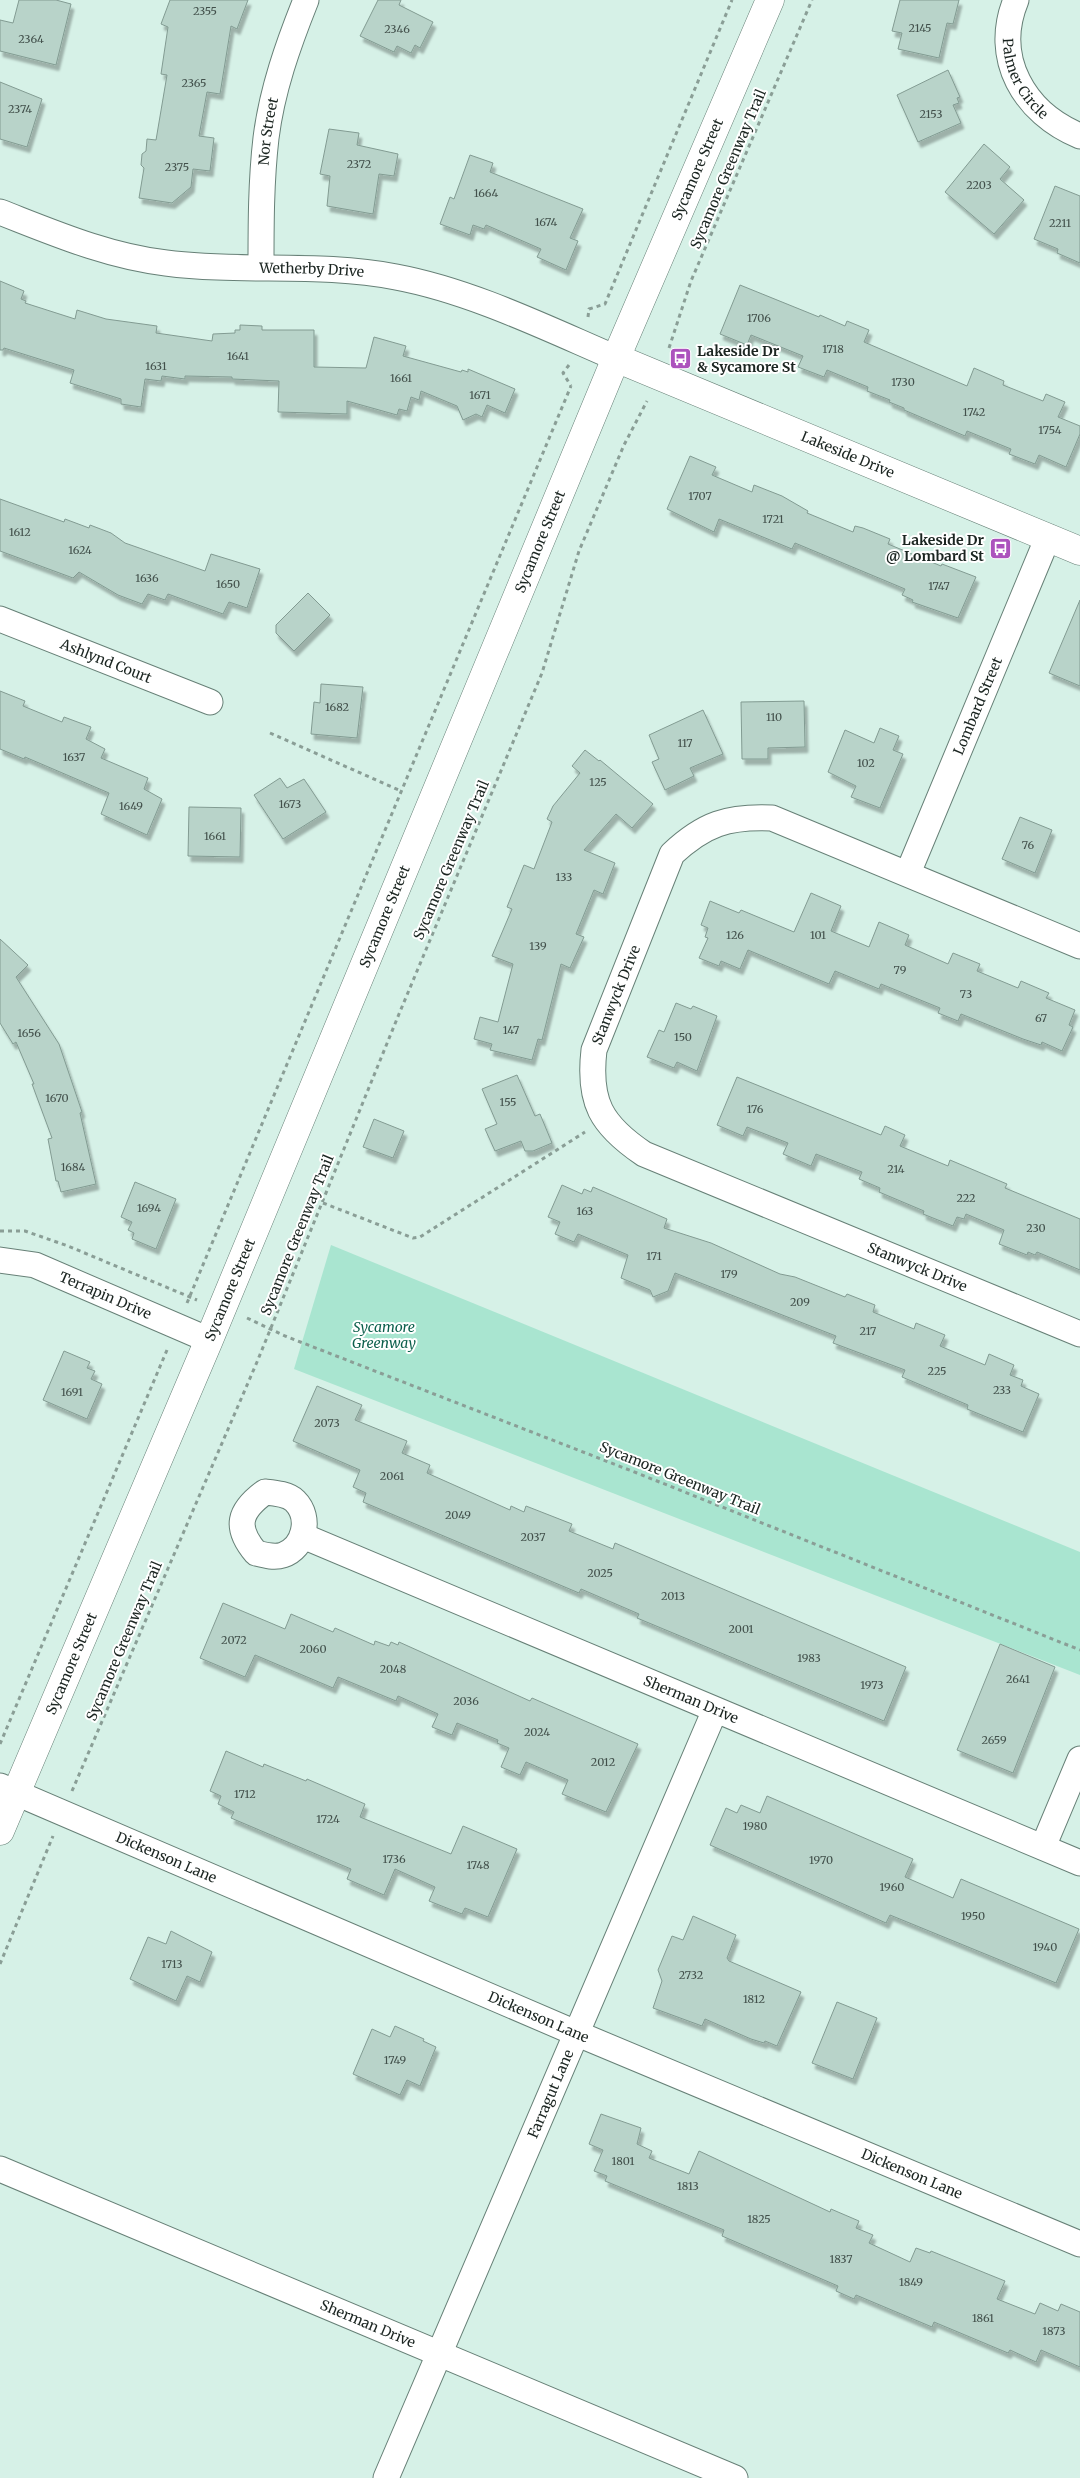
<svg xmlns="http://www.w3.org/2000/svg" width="1080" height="2478" font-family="Merriweather,serif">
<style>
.green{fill:#a9e5d0}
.building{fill:#b8d3c9;stroke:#829b92;filter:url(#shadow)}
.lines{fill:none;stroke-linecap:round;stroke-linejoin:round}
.street-casing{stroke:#678077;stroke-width:27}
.secondary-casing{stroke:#678077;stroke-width:29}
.path{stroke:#8a9e96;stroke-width:3;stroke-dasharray:4 4;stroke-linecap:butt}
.street{stroke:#fff;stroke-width:25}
.secondary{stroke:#fff;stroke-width:28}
.labels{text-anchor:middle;stroke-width:4;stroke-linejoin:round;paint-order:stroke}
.number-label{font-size:11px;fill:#42504b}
.street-label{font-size:14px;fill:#1b2521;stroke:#fff}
.poi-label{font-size:14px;font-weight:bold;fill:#1b2521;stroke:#fff;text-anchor:start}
.park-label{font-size:14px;font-style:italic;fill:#0b5f4b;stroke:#fff}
</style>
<defs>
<filter id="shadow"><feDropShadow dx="3" dy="5.5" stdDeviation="1" flood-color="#0004"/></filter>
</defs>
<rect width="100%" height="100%" fill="#d6f1e7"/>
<path class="green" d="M331,1245L1080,1552V1675L294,1369Z"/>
<g class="building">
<path d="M19,0H56L71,4L56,65L0,51V20L13,23Z"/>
<path d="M170,0H248L237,29L231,26L220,94L207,92L199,136L214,138L210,171L193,169L191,187L172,203L139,198L144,168L141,165L142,154L146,151L147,139L156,140L167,75L161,74L168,27L161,24Z"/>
<path d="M378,0H401L399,5L433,22L420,48L415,45L411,53L397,46L394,52L360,36Z"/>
<path d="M900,0H959L953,24L947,23L939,58L898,49L902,33L892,31Z"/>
<path d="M948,70L960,97L957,98L959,103L953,105L961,123L918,142L897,95Z"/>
<path d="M0,82L42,99L27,147L0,139Z"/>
<path d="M329,129L359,133L357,145L398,154L394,176L379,174L373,214L327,206L330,176L320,174Z"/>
<path d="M984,144L1010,167L1000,179L1024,200L994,234L945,192Z"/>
<path d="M470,155L493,163L490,172L583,209L570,238L578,241L566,270L537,257L541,249L486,225L484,229L473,225L470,235L440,224L450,197L454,199Z"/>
<path d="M1055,186L1080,196V263L1057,253L1058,249L1034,239Z"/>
<path d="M0,281L24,291L21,299L26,301L25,303L75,319L77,310L106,319L157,326L156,333L212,341L213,334L235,333V330H240V325L262,326V330H314V367L366,368L374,337L406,346L403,356L461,372L462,370L468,372V369L515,389L505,413L487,405L482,417L476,414L463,420L457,406L421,391L419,400L411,397L407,411L399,409L397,415L347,401V414L278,412L279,381L232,379V377L185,376V379L162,376L161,381L145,379L141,407L121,404V399L70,383L74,370L4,348L3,350H0Z"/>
<path d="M740,285L819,317L820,315L845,326L847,321L869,330L864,342L967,386L974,368L1004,381L1003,385L1043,401L1046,394L1065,402L1058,417L1080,426V434L1066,467L1039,455L1035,464L1009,454L1011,449L967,431L965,436L904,410V408L889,402L890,400L867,391L868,387L827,370L824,377L798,367L803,356L751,335L747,345L720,334Z"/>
<path d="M690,456L716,467L712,475L752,492L754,485L782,496L808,511L807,513L853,532L855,526L863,528L890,539L888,544L941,566L942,564L976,577L958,618L912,602L913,600L902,595L905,589L795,543L792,549L719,519L714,532L667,509Z"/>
<path d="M0,499L64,522L65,519L89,528L90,525L111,533L125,543L205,571L211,554L260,569L247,608L229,602L223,614L168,594L165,600L148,594L142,604L118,595L79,572L73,578L0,551Z"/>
<path d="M308,593L330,615L294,651L276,633V625Z"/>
<path d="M1080,600V686L1049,673Z"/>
<path d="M321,684L363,687L357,738L311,734L314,702L320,703Z"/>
<path d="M0,691L25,701L23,706L62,722L64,717L91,727L86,739L105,749L101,758L148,778L144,789L162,799L147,835L101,814L109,793L25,757L24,759L0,749Z"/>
<path d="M804,701L805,747L768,748V759H742L741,702Z"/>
<path d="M703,710L723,754L690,768L694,776L665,790L652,762L659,759L649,735Z"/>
<path d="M880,728L899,736L893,750L903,754L880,808L851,797L856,786L828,772L845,730L874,743Z"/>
<path d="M585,750L599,761L600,760L653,804L632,828L616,814L584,850L615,863L603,894L594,890L576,934L584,937L570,968L561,964L542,1040L538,1039L532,1060L490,1050L492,1044L474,1039L480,1017L498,1022L513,964L492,956L512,909L507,907L524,865L534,869L552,822L547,819L553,806L580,773L572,766Z"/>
<path d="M280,778L287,788L304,779L326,812L283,839L254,795Z"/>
<path d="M189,807L241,808L240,857L188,856Z"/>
<path d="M1020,817L1052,830L1035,873L1002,859Z"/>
<path d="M811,893L841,906L831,931L869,947L879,922L909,935L905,945L948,964L953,953L980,964L977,971L1018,988L1021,981L1049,993L1046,998L1075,1010L1069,1025L1073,1027L1062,1051L1042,1042L1041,1045L1023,1039L961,1014L958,1021L938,1013L940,1008L881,984L879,989L835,971L829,984L748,950L740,969L721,961L719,966L699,958L708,938L705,937L708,928L701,925L710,901L739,913L741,910L794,932Z"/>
<path d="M0,939L28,965L16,977L59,1044L82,1112L80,1113L96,1184L61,1192L58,1181H56L48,1139L52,1138L32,1084H34L16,1042L13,1044L0,1023Z"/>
<path d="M676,1003L691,1009L693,1006L717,1016L697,1071L677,1062L674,1068L647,1057L659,1030L664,1032Z"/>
<path d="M517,1075L535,1116L540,1114L552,1143L533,1151H525L521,1141L495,1151L485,1129L497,1124L482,1089Z"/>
<path d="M737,1077L881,1135L885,1126L905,1135L900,1146L948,1166L950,1160L1007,1184L1005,1188L1080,1219V1270L1037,1252L1035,1255L1028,1252L1027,1255L999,1244L1004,1230L966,1214L964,1219L957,1217L953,1226L923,1214L924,1211L879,1192L880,1188L859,1179L862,1172L816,1154L811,1166L783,1154L788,1143L747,1127L743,1136L717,1125Z"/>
<path d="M374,1119L404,1131L393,1158L363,1147Z"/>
<path d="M135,1182L176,1199L156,1249L132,1239L134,1233L128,1230L132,1222L121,1217Z"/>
<path d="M562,1185L582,1194L584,1189L591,1192L593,1187L667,1219L664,1228L711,1243L780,1274L795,1277L845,1297L847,1294L875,1305L873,1312L914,1329L916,1323L945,1335L940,1346L985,1365L989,1354L1014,1365L1010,1375L1023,1380L1021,1386L1039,1394L1023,1432L967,1409L968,1405L902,1377L905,1370L833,1343L836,1336L675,1273L668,1291L653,1297L650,1290L621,1278L628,1255L578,1234L574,1242L555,1234L560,1222L548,1217Z"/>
<path d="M64,1351L90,1362L87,1368L95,1371L91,1379L102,1384L87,1419L43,1400Z"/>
<path d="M317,1386L362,1405L355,1420L407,1441L402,1453L430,1465L427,1473L510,1510L511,1506L524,1512L526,1506L572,1524L569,1531L613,1549L615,1543L906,1667L884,1721L637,1618L639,1614L581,1589L579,1593L363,1502L366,1493L353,1487L360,1470L293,1441Z"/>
<path d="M223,1603L285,1629L291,1614L333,1632L335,1628L374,1645L375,1641L389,1646L391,1642L398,1645L399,1642L530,1701L532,1698L638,1744L606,1812L562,1794L568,1780L526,1762L520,1775L501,1767L509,1748L497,1743L498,1740L457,1723L452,1735L432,1727L438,1714L398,1696L396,1701L338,1677L333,1688L255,1655L245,1677L200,1658Z"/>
<path d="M1000,1644L1055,1667L1013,1773L957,1750Z"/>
<path d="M226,1751L263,1767L264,1764L306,1781L307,1779L365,1804L360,1817L451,1854L463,1826L517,1849L488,1917L465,1908L462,1914L429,1901L435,1887L395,1869L384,1895L347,1879L351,1869L231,1818L234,1812L218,1804L221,1796L210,1791Z"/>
<path d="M767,1796L913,1859L905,1877L953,1898L961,1879L1079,1929L1056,1983L890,1915L886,1923L710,1845L726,1808L737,1813L741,1805L760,1813Z"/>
<path d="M693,1916L736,1935L727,1958L729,1961L801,1992L777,2046L765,2041L764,2043L751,2039L705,2019L702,2026L653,2008L662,1981L658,1970L672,1936L683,1940Z"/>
<path d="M171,1931L212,1952L200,1982L187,1976L176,2001L130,1979L148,1937L166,1944Z"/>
<path d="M837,2002L877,2018L853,2079L812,2063Z"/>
<path d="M395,2026L424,2039L423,2041L436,2047L420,2086L407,2080L400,2095L353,2074L372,2029L390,2037Z"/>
<path d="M601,2114L641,2128L637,2144L652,2151L649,2158L689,2174L699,2151L830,2212L831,2209L859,2221L856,2228L873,2235L869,2243L910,2262L916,2248L930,2253L931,2251L1005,2281L997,2299L1035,2314L1040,2303L1058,2311L1061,2304L1080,2312V2367L1041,2350L1036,2362L1010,2350L1008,2353L934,2322L932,2327L856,2295L854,2299L836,2291L838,2286L722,2236L724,2230L605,2181L607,2176L594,2171L603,2150L589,2144Z"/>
</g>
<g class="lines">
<defs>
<g id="street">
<path id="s1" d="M1016,0C992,58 1024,113 1080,136"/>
<path id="s2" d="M0,212C54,233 107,256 166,263C242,273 320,262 396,277C471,291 546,328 616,358"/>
<path id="s3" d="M261,267C261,225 261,181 266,138C272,90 288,45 306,0"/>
<path id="s4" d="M0,619L210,702"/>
<path id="s5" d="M908,873L1048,537"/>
<path id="s6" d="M1080,946L772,818C728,816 704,824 672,854L594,1050C588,1102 601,1125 644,1154L1080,1334"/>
<path id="s7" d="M0,1260L35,1265L209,1340"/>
<path d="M265,1492C275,1493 288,1494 295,1501C312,1518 304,1548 283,1555C274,1558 264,1555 256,1553C234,1527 239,1511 265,1492Z"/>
<path id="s8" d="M303,1536L1080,1863"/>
<path id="s9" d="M0,1786L578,2034L1080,2244"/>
<path d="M1043,1847L1080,1759"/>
<path id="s10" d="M0,2169L735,2478"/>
<path id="s11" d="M386,2478L715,1710"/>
</g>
<g id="secondary">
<path id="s12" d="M616,358L1080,551"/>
<path id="s13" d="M0,1831L209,1340L616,358L770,0"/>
</g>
</defs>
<use href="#street" class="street-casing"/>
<use href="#secondary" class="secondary-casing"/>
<g class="path">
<path d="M588,317L589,309L605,304L732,0"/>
<path d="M669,348L691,281L812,0"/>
<path d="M569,365L563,373L571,386"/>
<path d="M270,733L401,791"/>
<path d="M323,1203L413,1238L420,1237L585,1132"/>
<path d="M0,1231H25L68,1246L197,1300"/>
<path d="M187,1303L571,386"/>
<path d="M247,1318L285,1336L637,1473L1080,1650"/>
<path d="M0,1744L167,1350"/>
<path d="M72,1791L257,1362L399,1014L542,673L579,551L624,445L647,401"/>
<path d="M0,1964L53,1836"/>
</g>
<use href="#street" class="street"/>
<use href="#secondary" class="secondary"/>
</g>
<defs>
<symbol id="bus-square" viewBox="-11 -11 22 22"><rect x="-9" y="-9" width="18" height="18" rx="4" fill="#ac52bd" stroke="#fff"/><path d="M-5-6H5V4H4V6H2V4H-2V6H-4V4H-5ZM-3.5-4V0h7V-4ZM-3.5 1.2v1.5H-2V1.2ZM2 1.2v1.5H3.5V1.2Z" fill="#fff"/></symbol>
</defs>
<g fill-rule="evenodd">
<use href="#bus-square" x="668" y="346" width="25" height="25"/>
<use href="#bus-square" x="988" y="536" width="25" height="25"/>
</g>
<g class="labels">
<g class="number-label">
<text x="205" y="15">2355</text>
<text x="920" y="32">2145</text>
<text x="397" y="33">2346</text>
<text x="31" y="43">2364</text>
<text x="194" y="87">2365</text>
<text x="20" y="113">2374</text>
<text x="931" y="118">2153</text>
<text x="359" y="168">2372</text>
<text x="177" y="171">2375</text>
<text x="979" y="189">2203</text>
<text x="486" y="197">1664</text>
<text x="546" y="226">1674</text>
<text x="1060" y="227">2211</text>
<text x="759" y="322">1706</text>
<text x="833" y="353">1718</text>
<text x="238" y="360">1641</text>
<text x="156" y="370">1631</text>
<text x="401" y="382">1661</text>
<text x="903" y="386">1730</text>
<text x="480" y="399">1671</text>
<text x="974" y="416">1742</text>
<text x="1050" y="434">1754</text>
<text x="700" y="500">1707</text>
<text x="773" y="523">1721</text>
<text x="20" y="536">1612</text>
<text x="80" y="554">1624</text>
<text x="147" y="582">1636</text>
<text x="228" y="588">1650</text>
<text x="939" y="590">1747</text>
<text x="337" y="711">1682</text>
<text x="774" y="721">110</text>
<text x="685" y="747">117</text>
<text x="74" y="761">1637</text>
<text x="866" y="767">102</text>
<text x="598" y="786">125</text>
<text x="290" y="808">1673</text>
<text x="131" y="810">1649</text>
<text x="215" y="840">1661</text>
<text x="1028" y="849">76</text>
<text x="564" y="881">133</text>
<text x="735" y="939">126</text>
<text x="818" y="939">101</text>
<text x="538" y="950">139</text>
<text x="900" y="974">79</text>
<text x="966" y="998">73</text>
<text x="1041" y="1022">67</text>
<text x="511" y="1034">147</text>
<text x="29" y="1037">1656</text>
<text x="683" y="1041">150</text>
<text x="57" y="1102">1670</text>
<text x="508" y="1106">155</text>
<text x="755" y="1113">176</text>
<text x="73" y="1171">1684</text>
<text x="896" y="1173">214</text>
<text x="966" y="1202">222</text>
<text x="149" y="1212">1694</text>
<text x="585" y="1215">163</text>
<text x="1036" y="1232">230</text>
<text x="654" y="1260">171</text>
<text x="729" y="1278">179</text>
<text x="800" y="1306">209</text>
<text x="868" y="1335">217</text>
<text x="937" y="1375">225</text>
<text x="1002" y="1394">233</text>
<text x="72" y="1396">1691</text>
<text x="327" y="1427">2073</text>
<text x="392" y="1480">2061</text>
<text x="458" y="1519">2049</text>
<text x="533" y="1541">2037</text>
<text x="600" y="1577">2025</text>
<text x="673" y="1600">2013</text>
<text x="741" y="1633">2001</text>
<text x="234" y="1644">2072</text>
<text x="313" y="1653">2060</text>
<text x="809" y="1662">1983</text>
<text x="393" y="1673">2048</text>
<text x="1018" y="1683">2641</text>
<text x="872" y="1689">1973</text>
<text x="466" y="1705">2036</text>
<text x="537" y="1736">2024</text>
<text x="994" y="1744">2659</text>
<text x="603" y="1766">2012</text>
<text x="245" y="1798">1712</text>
<text x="328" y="1823">1724</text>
<text x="755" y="1830">1980</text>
<text x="394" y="1863">1736</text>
<text x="821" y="1864">1970</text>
<text x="478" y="1869">1748</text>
<text x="892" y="1891">1960</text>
<text x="973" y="1920">1950</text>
<text x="1045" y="1951">1940</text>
<text x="172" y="1968">1713</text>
<text x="691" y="1979">2732</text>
<text x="754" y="2003">1812</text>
<text x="395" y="2064">1749</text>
<text x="623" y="2165">1801</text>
<text x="688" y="2190">1813</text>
<text x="759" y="2223">1825</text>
<text x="841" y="2263">1837</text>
<text x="911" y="2286">1849</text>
<text x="983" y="2322">1861</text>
<text x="1054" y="2335">1873</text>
</g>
<g class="street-label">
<text dy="5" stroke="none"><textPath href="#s1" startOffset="84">Palmer Circle</textPath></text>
<text dy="5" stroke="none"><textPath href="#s3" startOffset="136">Nor Street</textPath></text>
<text dy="5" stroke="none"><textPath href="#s13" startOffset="1802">Sycamore Street</textPath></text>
<text transform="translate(728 169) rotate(-67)" y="5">Sycamore Greenway Trail</text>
<text dy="5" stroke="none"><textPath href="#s2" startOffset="320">Wetherby Drive</textPath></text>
<text dy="5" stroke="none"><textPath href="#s12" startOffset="251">Lakeside Drive</textPath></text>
<text dy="5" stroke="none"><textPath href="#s13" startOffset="1398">Sycamore Street</textPath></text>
<text dy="5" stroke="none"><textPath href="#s4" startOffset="114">Ashlynd Court</textPath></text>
<text dy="5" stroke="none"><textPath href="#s5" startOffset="181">Lombard Street</textPath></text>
<text transform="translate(451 860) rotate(-67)" y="5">Sycamore Greenway Trail</text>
<text dy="5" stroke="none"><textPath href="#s13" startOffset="992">Sycamore Street</textPath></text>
<text transform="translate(616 995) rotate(-68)" y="5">Stanwyck Drive</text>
<text transform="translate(297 1235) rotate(-68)" y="5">Sycamore Greenway Trail</text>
<text dy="5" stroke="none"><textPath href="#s6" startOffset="1074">Stanwyck Drive</textPath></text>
<text dy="5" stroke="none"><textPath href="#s13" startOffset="588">Sycamore Street</textPath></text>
<text dy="5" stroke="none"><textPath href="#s7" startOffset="112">Terrapin Drive</textPath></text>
<text transform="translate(680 1478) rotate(22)" y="5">Sycamore Greenway Trail</text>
<text transform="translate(124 1641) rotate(-67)" y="5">Sycamore Greenway Trail</text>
<text dy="5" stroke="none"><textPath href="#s13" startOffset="182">Sycamore Street</textPath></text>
<text dy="5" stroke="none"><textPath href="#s8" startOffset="421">Sherman Drive</textPath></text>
<text dy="5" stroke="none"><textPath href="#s9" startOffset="181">Dickenson Lane</textPath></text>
<text dy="5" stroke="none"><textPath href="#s9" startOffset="586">Dickenson Lane</textPath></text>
<text dy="5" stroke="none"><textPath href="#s11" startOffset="418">Farragut Lane</textPath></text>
<text dy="5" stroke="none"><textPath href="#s9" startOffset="991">Dickenson Lane</textPath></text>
<text dy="5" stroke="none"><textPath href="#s10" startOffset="399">Sherman Drive</textPath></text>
</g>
<g class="poi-label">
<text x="697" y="356">Lakeside Dr<tspan x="697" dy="16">&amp; Sycamore St</tspan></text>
<text x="984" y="545" text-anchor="end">Lakeside Dr<tspan x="984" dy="16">@ Lombard St</tspan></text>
</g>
<g class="park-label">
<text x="384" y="1332">Sycamore<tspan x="384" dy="16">Greenway</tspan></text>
</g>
</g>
</svg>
